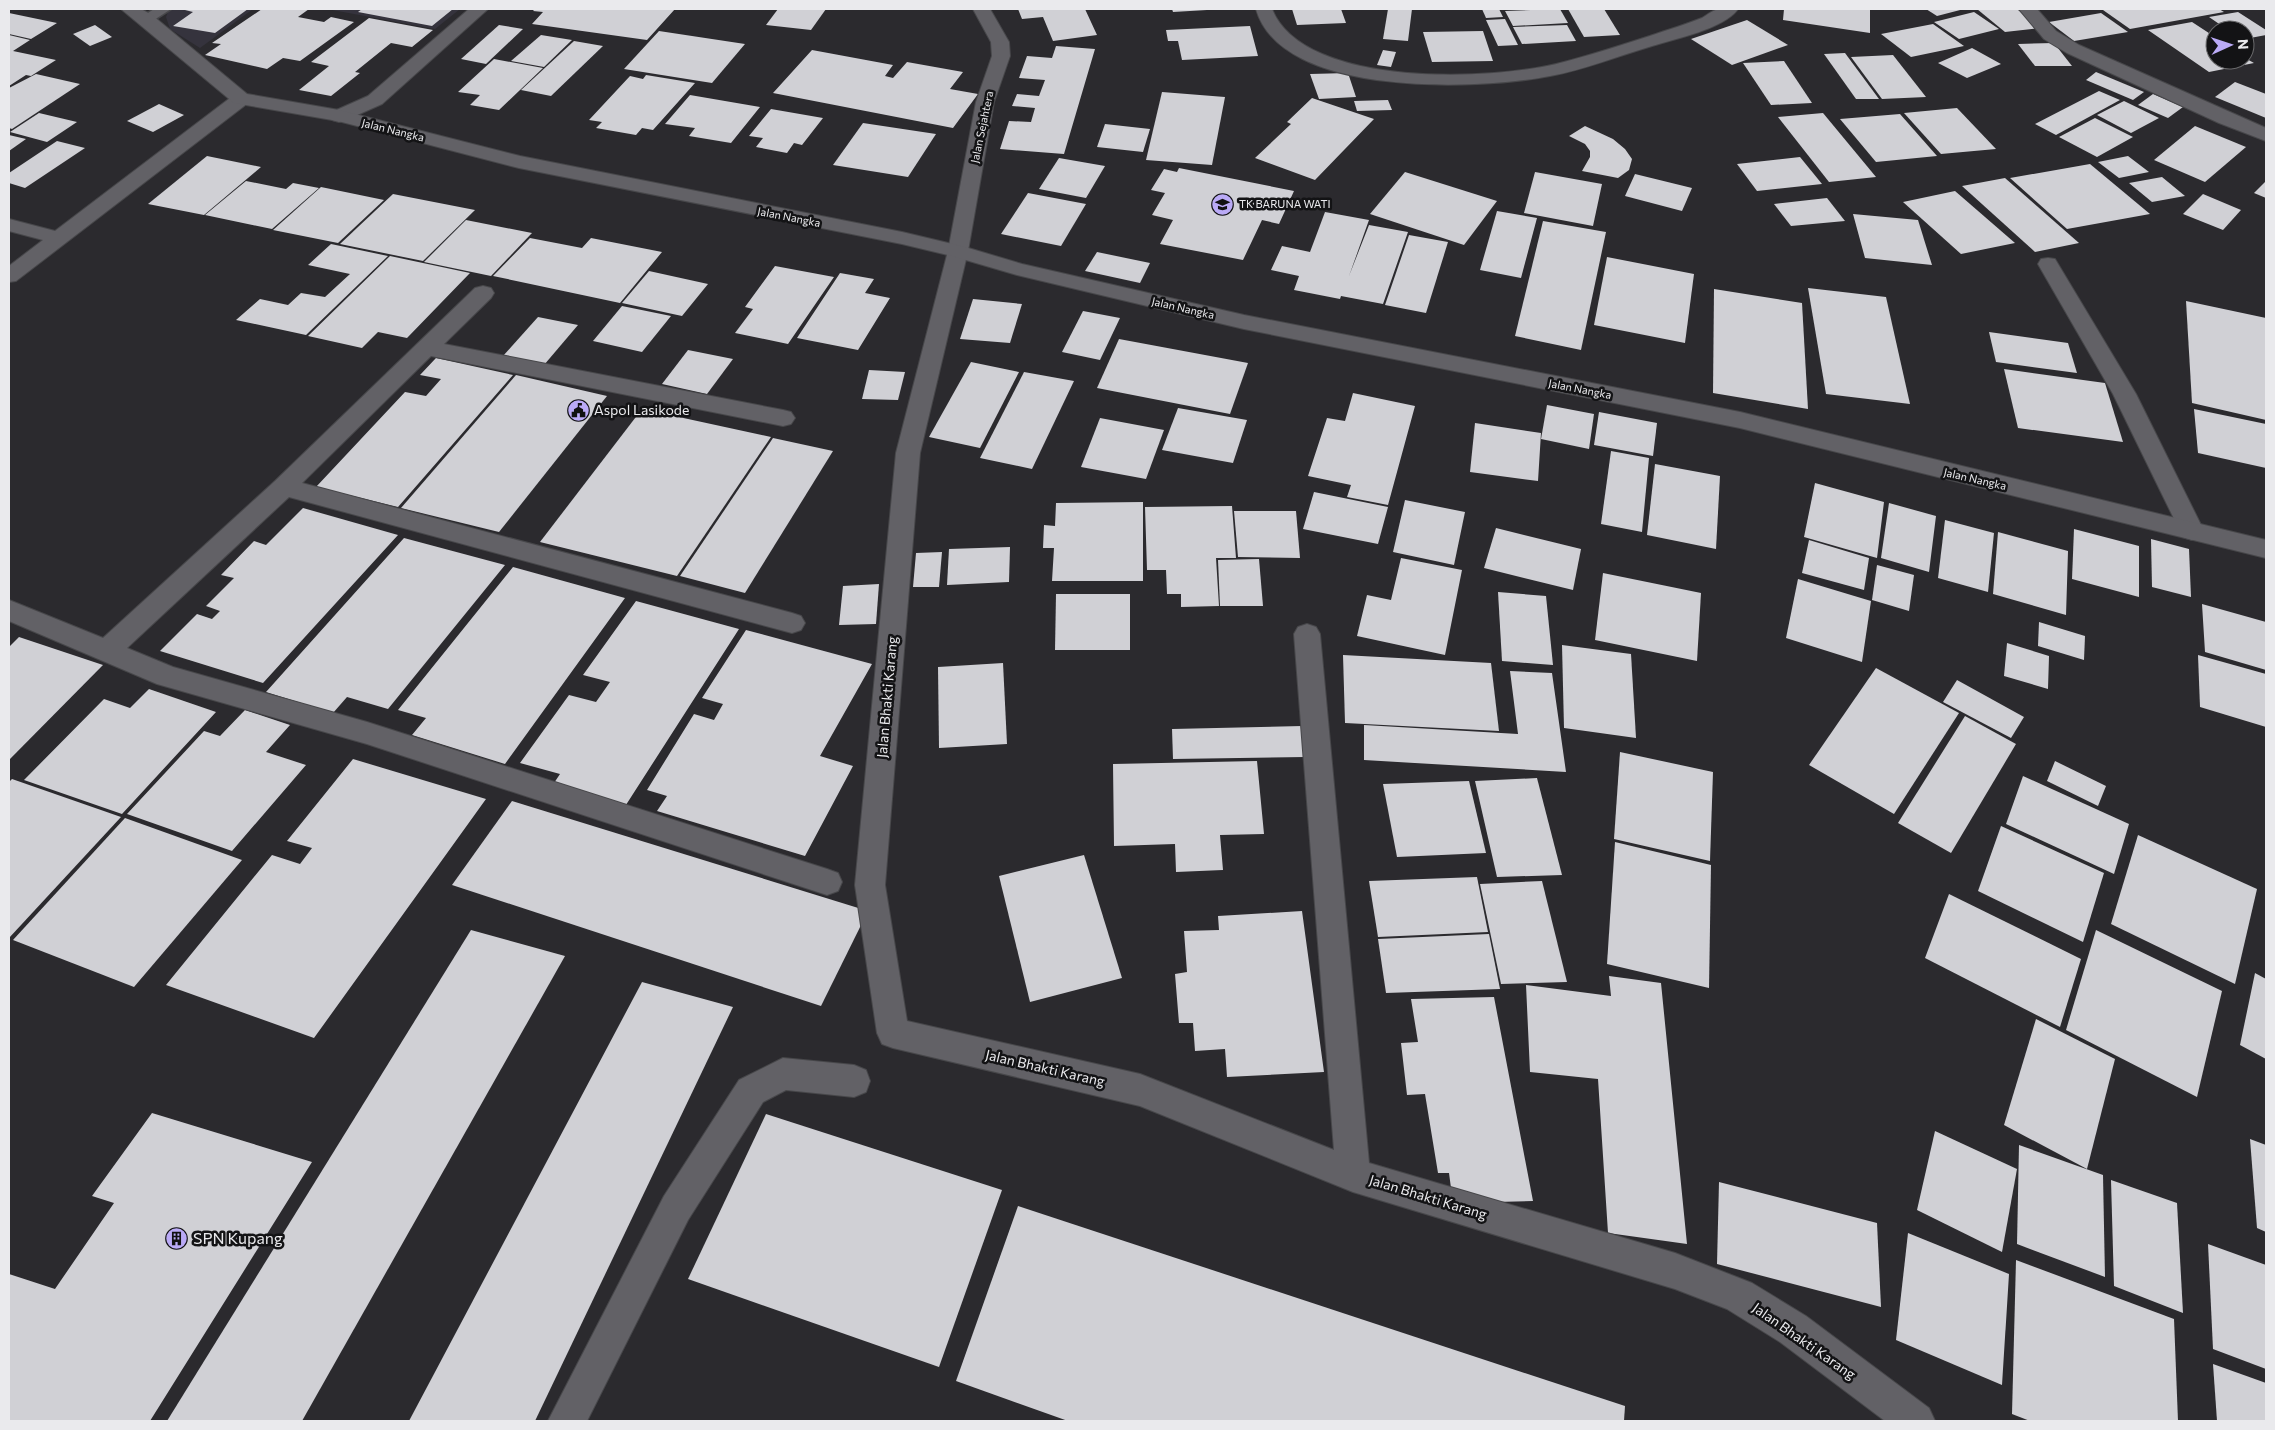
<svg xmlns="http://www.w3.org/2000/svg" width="2275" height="1430" font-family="Commissioner,sans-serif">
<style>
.built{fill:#35333d}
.building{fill:#d0d0d5}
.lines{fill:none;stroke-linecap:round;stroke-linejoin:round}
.service-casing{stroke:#47474a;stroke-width:3}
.minor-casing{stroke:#47474a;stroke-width:2}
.tertiary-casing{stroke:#47474a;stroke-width:2}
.service{fill:#626166;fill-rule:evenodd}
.minor{fill:#626166;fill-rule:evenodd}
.tertiary{fill:#626166;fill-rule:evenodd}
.labels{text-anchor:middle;stroke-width:5;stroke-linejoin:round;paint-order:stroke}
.far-street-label{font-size:11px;fill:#eaeaed;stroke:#131315}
.far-poi-label{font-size:11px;fill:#eaeaed;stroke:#131315;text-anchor:start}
.poi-label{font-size:14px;fill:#eaeaed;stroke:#131315;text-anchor:start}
.street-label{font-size:14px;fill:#eaeaed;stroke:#131315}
.near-poi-label{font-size:16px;fill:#eaeaed;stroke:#131315;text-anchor:start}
</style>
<rect width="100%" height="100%" fill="#2b2a2e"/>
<g class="built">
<path d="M169,9H253L200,48L170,29L166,17Z"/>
<path d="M327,9H460L435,29Z"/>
</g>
<g class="building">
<path d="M188,9H248L215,33L173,26L193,12L185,10Z"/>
<path d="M262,9H309L298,17L324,22L331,17L354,22L300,61L283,58L267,69L205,55L221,44L212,43Z"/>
<path d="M362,9H453L432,26L358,12Z"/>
<path d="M535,9H675L647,40L532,24L543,12L533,11Z"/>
<path d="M778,9H826L811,30L766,25Z"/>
<path d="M1018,9H1085L1097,35L1053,41L1043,17L1022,19Z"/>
<path d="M1172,9H1207V10L1173,12Z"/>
<path d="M1292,9H1341L1346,23L1297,25Z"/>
<path d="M1388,9H1412L1408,41L1383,39Z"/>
<path d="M1482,9H1499L1503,17L1486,18Z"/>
<path d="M1560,9L1568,23L1513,26L1505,11Z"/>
<path d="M1568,9H1604L1620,35L1584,37Z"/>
<path d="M1784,9H1870V33L1783,20Z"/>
<path d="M1926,9H1964L1937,16Z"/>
<path d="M1977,9H2017L2040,28L2005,32Z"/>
<path d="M2109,9H2219L2224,12L2130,29L2103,10Z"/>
<path d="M1974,12L1999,29L1959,39L1934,22Z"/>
<path d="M2238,12L2266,30V35L2245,39V30H2228L2209,17Z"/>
<path d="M9,13L57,23L31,39L9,34Z"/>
<path d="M2101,13L2128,32L2074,41L2049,22Z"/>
<path d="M369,18L433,30L412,47L391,43L355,72L360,73L331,96L299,90L329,66L311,62Z"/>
<path d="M1505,19L1518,45L1498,46L1486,20Z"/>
<path d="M1747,20L1788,45L1732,65L1691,39Z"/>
<path d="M2192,22L2215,37V60H2245V58L2254,63L2209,72L2148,30Z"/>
<path d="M1933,24L1964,46L1911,57L1881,34Z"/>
<path d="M95,25L112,37L90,46L73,34Z"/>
<path d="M499,25L523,29L486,64L461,59Z"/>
<path d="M1567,25L1576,41L1522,44L1513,27Z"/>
<path d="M1250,26L1258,56L1182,60L1178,41H1168L1166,30Z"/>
<path d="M659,31L745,44L712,83L624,69Z"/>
<path d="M1483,31L1493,61L1432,62L1423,32Z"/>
<path d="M9,35L30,40L13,51L56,60L31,76L26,75L9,86Z"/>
<path d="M541,35L572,40L544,67L511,61Z"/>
<path d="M574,41L603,46L551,96L521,90Z"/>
<path d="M2054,43L2072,66H2035L2018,44Z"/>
<path d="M1056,46L1095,49L1064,154L1000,149L1009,121L1031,122L1035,108L1012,106L1017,94L1039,96L1045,80L1019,78L1027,56L1052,58Z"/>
<path d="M1972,48L2001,64L1967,78L1938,63Z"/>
<path d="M812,50L893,65L885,76L893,78L907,62L963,72L950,89L978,94L953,128L773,93Z"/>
<path d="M1383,50L1396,52L1391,67L1377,65Z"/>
<path d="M1845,53L1879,99H1856L1824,54Z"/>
<path d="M1893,55L1926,97L1882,99L1851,57Z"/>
<path d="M494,59L543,68L499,110L470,105L480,95L458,92Z"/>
<path d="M1784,61L1812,103L1771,105L1743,63Z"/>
<path d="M2096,72L2144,92L2133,100L2086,80Z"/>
<path d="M1348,73L1356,97L1319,99L1310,74Z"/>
<path d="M36,74L80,84L12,129L9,128V88Z"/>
<path d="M646,75L695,83L653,130L642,128L636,135L596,128L602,122L589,120L630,76L643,79Z"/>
<path d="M2235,82L2266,94V118L2215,97Z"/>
<path d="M2099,91L2120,100L2056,135L2035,124Z"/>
<path d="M1162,92L1225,97L1212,165L1146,160Z"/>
<path d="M2153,94L2183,107L2168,118L2138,105Z"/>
<path d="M690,95L760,107L731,143L689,136L695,128L665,124Z"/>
<path d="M1312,98L1374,119L1315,180L1255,158L1291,124L1287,122Z"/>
<path d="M1388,100L1392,110L1357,111L1354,101Z"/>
<path d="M2124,101L2159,118L2131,133L2097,115Z"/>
<path d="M159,104L184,115L153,132L127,121Z"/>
<path d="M1957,108L1996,149L1941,154L1904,113Z"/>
<path d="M771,109L823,118L802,145L794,143L787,153L756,147L763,138L749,136Z"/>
<path d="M39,113L77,122L47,142L10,132Z"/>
<path d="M1823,113L1876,177L1829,182L1778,117Z"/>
<path d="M1900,114L1937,156L1876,162L1840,119Z"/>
<path d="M2095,118L2133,137L2097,157L2059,137Z"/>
<path d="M863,123L936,134L908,177L833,165Z"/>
<path d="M1105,124L1150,129L1143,152L1097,147Z"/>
<path d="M1585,126L1613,139L1625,149L1632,159L1629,170L1618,178L1582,171L1590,157V151L1585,144L1569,136Z"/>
<path d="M2195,126L2246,147L2205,182L2154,160Z"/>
<path d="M9,135L26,139L9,151Z"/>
<path d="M57,141L85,148L25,188L9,183V173Z"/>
<path d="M207,156L261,167L204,215L148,204Z"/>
<path d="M2128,156L2149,172L2119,178L2098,162Z"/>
<path d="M1800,157L1822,184L1757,191L1737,164Z"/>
<path d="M1059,158L1105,166L1086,198L1039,189Z"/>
<path d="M2090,164L2150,214L2067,229L2010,178Z"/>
<path d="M1179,168L1294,191L1279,224L1262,220L1243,260L1160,244L1173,220L1152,215L1165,193L1151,190L1164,169L1177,172Z"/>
<path d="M1405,172L1497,201L1464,245L1370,214Z"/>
<path d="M1535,172L1602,184L1593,226L1524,213Z"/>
<path d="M1635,174L1692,188L1682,211L1625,196Z"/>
<path d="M2162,177L2185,196L2152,202L2129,183Z"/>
<path d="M2005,178L2079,243L2035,252L1962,186Z"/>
<path d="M246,181L286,189L293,183L319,188L272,229L205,215Z"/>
<path d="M2266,181V198L2254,193Z"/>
<path d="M321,187L384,200L338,243L273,230Z"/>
<path d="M1955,191L2015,243L1961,254L1903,202Z"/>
<path d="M1028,193L1086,204L1061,246L1001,234Z"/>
<path d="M393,194L475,210L423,261L340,244Z"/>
<path d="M2203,194L2241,210L2223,230L2183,214Z"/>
<path d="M1827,198L1845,221L1791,226L1774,204Z"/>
<path d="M1497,211L1537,218L1521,278L1480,270Z"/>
<path d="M1325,212L1369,220L1349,276L1369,225L1408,232L1383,304L1341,296L1340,299L1294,290L1299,276L1271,270L1282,246L1310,252Z"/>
<path d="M1853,214L1918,220L1932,265L1865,258Z"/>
<path d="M466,220L532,233L491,276L424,262Z"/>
<path d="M1543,221L1606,232L1581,350L1515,336Z"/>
<path d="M1409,235L1448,242L1426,313L1385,305Z"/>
<path d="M530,238L582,248L591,238L662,252L620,303L493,276Z"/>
<path d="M331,244L388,256L306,335L236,320L260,299L288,305L301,293L325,297L350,274L308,265Z"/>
<path d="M1097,252L1150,263L1140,283L1085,271Z"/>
<path d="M390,256L470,273L407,338L378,332L362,348L308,336Z"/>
<path d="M1607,257L1694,274L1685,343L1594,325Z"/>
<path d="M775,266L834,277L788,344L735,333L753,309L745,307Z"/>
<path d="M649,271L708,284L682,316L622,303Z"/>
<path d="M840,273L874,279L865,293L890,298L858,350L797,338Z"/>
<path d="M1808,288L1886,297L1910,404L1826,394Z"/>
<path d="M1714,289L1802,303L1808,409L1713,393Z"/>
<path d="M973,299L1022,304L1010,343L960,339Z"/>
<path d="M2186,301L2266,318V420L2192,403Z"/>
<path d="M622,306L671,316L642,352L593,341Z"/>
<path d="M1083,311L1120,318L1100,360L1062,352Z"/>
<path d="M538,317L578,325L544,365L503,356Z"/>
<path d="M1989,332L2068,343L2077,373L1996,362Z"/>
<path d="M1119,339L1248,363L1230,414L1097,388Z"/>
<path d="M688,350L733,359L707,394L662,384Z"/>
<path d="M436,358L513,375L398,507L316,487L405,392L426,396L441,379L420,375Z"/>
<path d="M971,362L1019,372L980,448L929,437Z"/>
<path d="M2004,369L2105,383L2123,442L2018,428Z"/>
<path d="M869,370L905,372L898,400L862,399Z"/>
<path d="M1024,372L1074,381L1032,469L980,458Z"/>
<path d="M516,375L607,396L499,532L401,508Z"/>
<path d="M1353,393L1415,406L1388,505L1347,497L1351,485L1308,476L1327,418L1345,421Z"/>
<path d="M1547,405L1594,414L1589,449L1541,439Z"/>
<path d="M1178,408L1247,420L1233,463L1162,450Z"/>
<path d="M642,409L771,437L677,576L540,542Z"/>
<path d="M2194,409L2266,424V468L2198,453Z"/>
<path d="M1599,412L1657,423L1653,456L1594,445Z"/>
<path d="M1100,418L1164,430L1146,479L1081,467Z"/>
<path d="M1475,423L1541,433L1538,481L1470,472Z"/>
<path d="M773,438L833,451L745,593L680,576Z"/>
<path d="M1611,451L1649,458L1642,532L1601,524Z"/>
<path d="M1655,464L1720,476L1716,549L1647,535Z"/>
<path d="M1815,483L1884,502L1877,558L1804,537Z"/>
<path d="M1314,492L1388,507L1378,544L1303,529Z"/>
<path d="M1405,500L1465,512L1454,565L1393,552Z"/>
<path d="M1143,502V581H1052L1054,548H1043L1044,525L1055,526L1056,503Z"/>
<path d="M1889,503L1936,516L1929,572L1881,558Z"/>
<path d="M1232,506L1236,558H1216L1219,606L1181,607V594H1167L1166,570H1147L1145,507Z"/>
<path d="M303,508L398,535L263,683L160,651L197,614L212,619L220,611L206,606L234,578L221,575L254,541L266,545Z"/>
<path d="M1234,511H1296L1300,558L1238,557Z"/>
<path d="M1945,520L1994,533L1988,592L1938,578Z"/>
<path d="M1496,528L1581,549L1573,590L1484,568Z"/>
<path d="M2074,529L2139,546V597L2072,579Z"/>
<path d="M1998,532L2068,551L2066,615L1993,594Z"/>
<path d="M404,538L505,565L388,709L347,697L333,713L266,692Z"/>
<path d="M2151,539L2189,549L2191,597L2152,587Z"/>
<path d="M1809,540L1869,558L1864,590L1802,573Z"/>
<path d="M1010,547L1009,582L947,585L949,549Z"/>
<path d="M942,552L939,587H913L916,553Z"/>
<path d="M1401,558L1462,570L1445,655L1357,636L1367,595L1391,600Z"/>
<path d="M1259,559L1263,606H1220L1218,560Z"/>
<path d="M1877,565L1914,575L1909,611L1872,600Z"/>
<path d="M513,567L625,598L505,764L412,735L426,718L398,710Z"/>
<path d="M1603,573L1701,593L1697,661L1595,640Z"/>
<path d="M1798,579L1871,601L1862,662L1786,638Z"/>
<path d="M879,584L876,624L839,625L843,586Z"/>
<path d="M1498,592L1546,596L1553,665L1502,661Z"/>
<path d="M1056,594H1130V650H1055Z"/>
<path d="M636,601L739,629L624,808L552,786L560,774L520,763L569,695L596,702L610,682L583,675Z"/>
<path d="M2202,604L2266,622V670L2205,652Z"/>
<path d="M2039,622L2085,636L2084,660L2038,646Z"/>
<path d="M746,630L872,664L820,756L853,766L805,856L657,811L667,796L647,790L694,714L714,720L723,704L702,698Z"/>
<path d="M19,637L103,665L9,760V647Z"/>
<path d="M2007,643L2049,656L2048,689L2004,676Z"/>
<path d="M1562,645L1631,654L1636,738L1564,728Z"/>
<path d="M1343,655L1491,663L1499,731L1345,723Z"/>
<path d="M2198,655L2266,674V727L2200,707Z"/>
<path d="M1003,663L1007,744L939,748L938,667Z"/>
<path d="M1876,668L1959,713L1894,814L1809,765Z"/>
<path d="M1510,671L1552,673L1566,772L1364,760V725L1518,734Z"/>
<path d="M1957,680L2024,717L2011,738L1943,702Z"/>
<path d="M149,689L216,712L122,814L24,780L104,699L130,708Z"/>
<path d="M245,710L290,725L266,752L306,765L232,851L127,814L204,731L220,736Z"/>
<path d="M1965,716L2016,744L1951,853L1898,823Z"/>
<path d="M1302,726L1305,757L1173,759L1172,729Z"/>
<path d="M1620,752L1713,772L1710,861L1614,839Z"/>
<path d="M353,759L486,799L314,1038L166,985L272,855L300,864L312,848L287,841Z"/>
<path d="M1257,761L1264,834L1220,835L1223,870L1176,872L1175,844L1114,846L1113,764Z"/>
<path d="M2055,761L2106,786L2098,806L2047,781Z"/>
<path d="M2023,776L2129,824L2114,874L2006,824Z"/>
<path d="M1537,778L1562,875L1497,877L1475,781Z"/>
<path d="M12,779L121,817L9,938V782Z"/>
<path d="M1469,781L1486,853L1397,857L1383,784Z"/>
<path d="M512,801L868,911L821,1006L452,885Z"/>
<path d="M125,818L242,860L134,987L13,940Z"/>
<path d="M2001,826L2104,873L2083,942L1978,891Z"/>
<path d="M2138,835L2257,889L2235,984L2111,924Z"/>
<path d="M1615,842L1711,865L1709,988L1607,964Z"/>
<path d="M1084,855L1122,978L1030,1002L999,876Z"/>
<path d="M1477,877L1488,932L1378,937L1369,881Z"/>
<path d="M1542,881L1567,982L1501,984L1480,884Z"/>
<path d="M1949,894L2081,959L2060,1027L1925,958Z"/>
<path d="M1302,911L1324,1072L1227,1077L1225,1049L1195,1051L1193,1023H1179L1175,974L1187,972L1184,931L1219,930L1218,916Z"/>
<path d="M471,930L565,956L302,1421H167Z"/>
<path d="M2096,930L2222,991L2197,1097L2066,1030Z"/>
<path d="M1489,934L1500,989L1386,993L1378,939Z"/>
<path d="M2255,973L2266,979V1059L2240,1045Z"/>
<path d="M1609,976L1661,983L1687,1244L1608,1233L1598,1079L1530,1072L1526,985L1611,996Z"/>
<path d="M642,982L733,1007L535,1421H409Z"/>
<path d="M1494,997L1533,1201L1453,1203L1449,1173H1438L1425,1094L1407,1095L1401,1043L1418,1042L1411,999Z"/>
<path d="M2036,1019L2115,1059L2087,1169L2004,1125Z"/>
<path d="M152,1113L312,1162L150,1421H9V1274L55,1289L114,1203L92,1196Z"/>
<path d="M766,1114L1002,1190L939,1367L688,1279Z"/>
<path d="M1935,1131L2017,1169L2002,1252L1917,1210Z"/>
<path d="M2250,1139L2266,1145V1232L2257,1228Z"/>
<path d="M2019,1145L2103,1175L2105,1277L2017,1244Z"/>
<path d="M2111,1180L2177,1203L2183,1313L2114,1286Z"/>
<path d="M1719,1182L1877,1223L1881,1307L1717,1264Z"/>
<path d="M1018,1206L1625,1406L1624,1421H1068L956,1381Z"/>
<path d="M1908,1233L2009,1274L2002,1385L1896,1340Z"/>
<path d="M2208,1244L2266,1265V1369L2213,1349Z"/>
<path d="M2016,1260L2174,1319L2178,1421H2030L2012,1414Z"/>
<path d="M2213,1364L2266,1383V1421H2217Z"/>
</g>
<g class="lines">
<defs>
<path id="service" d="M154,9H171L151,22H141L139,19Z"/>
<g id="minor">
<path d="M469,9H488L382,104L346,120L339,122L332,120L330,116L332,112L368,96Z"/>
<path d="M973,9H990L1009,42L1010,56L994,102L968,251L920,453L885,885L907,1021L1140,1074L1334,1150L1294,634L1298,627L1307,624L1316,627L1320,634L1369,1163L1675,1253L1752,1283L1806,1316L1929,1408L1935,1421H1885L1780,1342L1727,1309L1675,1289L1353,1192L1140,1106L893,1048L882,1044L877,1033L855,885L896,453L948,251L976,102L992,56L991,42Z"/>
<path d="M1256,9H1272C1304,89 1496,81 1564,62C1602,52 1640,39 1677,27C1686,24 1694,21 1702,18C1707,15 1713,10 1719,9C1724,7 1732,9 1738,9C1724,29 1674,39 1652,46C1618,56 1584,70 1550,76C1479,90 1281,98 1256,9Z"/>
<path d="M2019,9H2037L2056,31L2079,45L2266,128V141L2219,123L2067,53L2044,39Z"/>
<path d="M241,93L248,95L250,99L248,103L16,281L9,282V266L43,240L9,231V219L55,231L234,95Z"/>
<path d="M2048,258L2055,259L2136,394L2204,531L2201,537L2192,540L2183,537L2180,531L2113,394L2038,264L2041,259Z"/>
<path d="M483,286L491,288L494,293L491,298L444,344L783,410L791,412L795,418L791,424L783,426L431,356L302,483L792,613L801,616L805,623L801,630L792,633L289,497L127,648L173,667L367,722L827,869L838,873L842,882L838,891L827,895L367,744L157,684L9,621V600L103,638L275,481L475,288Z"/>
<path d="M783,1058L854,1065L866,1070L870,1081L866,1092L854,1097L786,1090L763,1102L688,1220L587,1421H548L664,1196L739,1080Z"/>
</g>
<path id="tertiary" d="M121,9H141L152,15L247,94L339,110L520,156L902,232L965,247L1022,264L1244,315L1740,412L2266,540V558L1740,428L1244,329L1017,275L952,256L902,244L519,168L338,121L234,103Z"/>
</defs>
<use href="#service" class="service-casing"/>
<use href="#minor" class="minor-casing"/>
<use href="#tertiary" class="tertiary-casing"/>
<use href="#service" class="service"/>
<use href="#minor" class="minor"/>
<use href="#tertiary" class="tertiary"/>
</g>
<defs>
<symbol id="school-disc" viewBox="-11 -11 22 22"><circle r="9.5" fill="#baaaf6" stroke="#131315"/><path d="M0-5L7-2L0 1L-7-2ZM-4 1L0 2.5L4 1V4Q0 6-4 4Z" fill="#111"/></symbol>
<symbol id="civic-disc" viewBox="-11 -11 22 22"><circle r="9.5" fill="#baaaf6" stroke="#131315"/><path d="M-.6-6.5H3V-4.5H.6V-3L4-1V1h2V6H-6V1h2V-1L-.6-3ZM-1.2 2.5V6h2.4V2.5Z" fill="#111"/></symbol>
<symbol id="building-disc" viewBox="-11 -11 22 22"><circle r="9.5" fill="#baaaf6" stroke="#131315"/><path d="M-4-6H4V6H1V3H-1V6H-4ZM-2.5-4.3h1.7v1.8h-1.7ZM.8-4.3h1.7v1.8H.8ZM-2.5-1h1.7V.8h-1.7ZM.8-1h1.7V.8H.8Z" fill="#111"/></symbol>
</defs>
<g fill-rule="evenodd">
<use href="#school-disc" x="1210" y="192" width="25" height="25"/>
<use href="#civic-disc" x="566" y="398" width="25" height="25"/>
<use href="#building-disc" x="164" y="1226" width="25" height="25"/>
</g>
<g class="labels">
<g class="far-street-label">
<text transform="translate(982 127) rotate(-78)" y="4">Jalan Sejahtera</text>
<text transform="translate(393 130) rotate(14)" y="4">Jalan Nangka</text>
<text transform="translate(789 217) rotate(11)" y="4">Jalan Nangka</text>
<text transform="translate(1183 308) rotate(13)" y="4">Jalan Nangka</text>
<text transform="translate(1580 389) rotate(11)" y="4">Jalan Nangka</text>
<text transform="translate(1975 479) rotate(13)" y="4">Jalan Nangka</text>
</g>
<g class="far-poi-label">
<text x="1239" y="208">TK BARUNA WATI</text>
</g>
<g class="poi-label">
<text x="594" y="415">Aspol Lasikode</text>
</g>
<g class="street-label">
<text transform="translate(887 697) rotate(-85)" y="5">Jalan Bhakti Karang</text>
<text transform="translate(1045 1068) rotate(13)" y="5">Jalan Bhakti Karang</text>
<text transform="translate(1428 1197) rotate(17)" y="5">Jalan Bhakti Karang</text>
<text transform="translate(1804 1341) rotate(35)" y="5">Jalan Bhakti Karang</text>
</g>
<g class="near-poi-label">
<text x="193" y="1244">SPN Kupang</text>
</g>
</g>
<rect width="2275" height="1430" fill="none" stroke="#eaeaed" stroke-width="20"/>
<g transform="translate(2230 45) rotate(87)"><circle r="24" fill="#131315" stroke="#69696b"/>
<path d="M0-4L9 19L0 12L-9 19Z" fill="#baaaf6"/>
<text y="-8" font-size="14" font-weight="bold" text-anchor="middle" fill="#eaeaed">N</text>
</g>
</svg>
